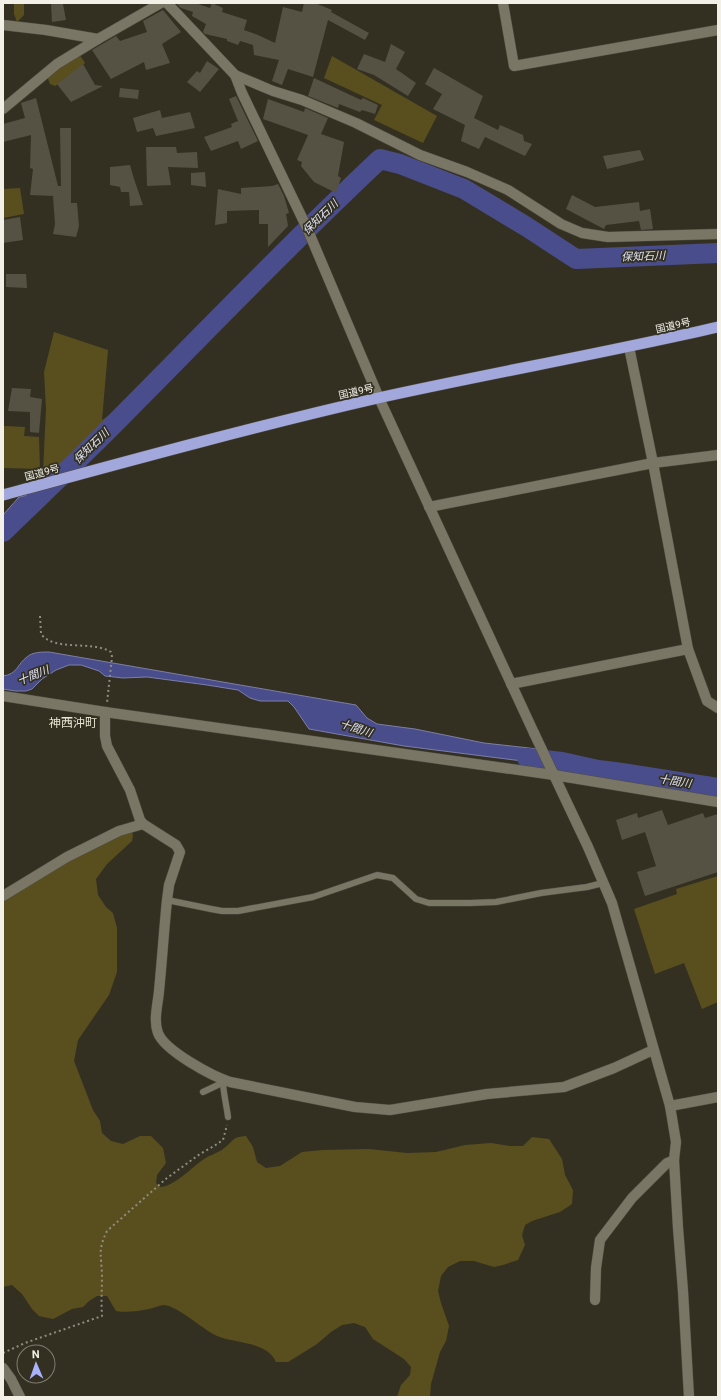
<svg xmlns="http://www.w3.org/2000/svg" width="721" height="1400" font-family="Roboto,'Noto Sans JP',sans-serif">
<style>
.green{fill:#594f1e}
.water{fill:#4a4d8b;stroke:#7c7ea7}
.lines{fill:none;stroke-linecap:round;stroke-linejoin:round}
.river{stroke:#4a4d8b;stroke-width:20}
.building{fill:#555243}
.service-casing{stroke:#4f4c40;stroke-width:7}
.minor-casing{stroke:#4f4c40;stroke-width:11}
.tertiary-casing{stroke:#4f4c40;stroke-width:11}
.trunk-casing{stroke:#4f4c40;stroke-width:12}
.path{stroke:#8f8d81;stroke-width:2;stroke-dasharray:2 3;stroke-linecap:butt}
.service{stroke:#797666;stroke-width:6}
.minor{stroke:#797666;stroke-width:10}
.tertiary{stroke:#797666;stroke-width:10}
.trunk{stroke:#a2a7dc;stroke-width:11}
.labels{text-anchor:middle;stroke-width:3.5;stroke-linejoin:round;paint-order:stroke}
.street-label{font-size:10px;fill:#f2f0e7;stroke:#333022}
.water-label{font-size:11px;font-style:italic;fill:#e0e2f5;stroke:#333022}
.quarter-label{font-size:12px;fill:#e8e4d2;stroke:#333022}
</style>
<rect width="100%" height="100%" fill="#333022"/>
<g class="green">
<path d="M14,3H24V15L17,22L14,14Z"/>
<path d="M79,54L85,63L55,86L50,84L47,76Z"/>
<path d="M332,56L437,116L423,143L374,120L382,105L324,78Z"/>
<path d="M20,188L24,214L3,218V189Z"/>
<path d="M54,332L108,350L102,420L113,413L111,421L69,466L43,472L46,409L44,372Z"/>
<path d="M4,426L25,427L24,436L39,437L40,469L3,468V432Z"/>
<path d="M132,832L133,835L132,841L107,864L96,879L98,895L106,907L113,913L117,928V972L109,995L78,1040L74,1061L93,1110L100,1121L102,1133L111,1141L123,1144L140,1136H151L163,1148L166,1163L157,1175L156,1183L160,1187C174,1187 192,1167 204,1159C210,1155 218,1153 223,1149C234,1141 231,1137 246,1136L253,1147L257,1162L266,1168L280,1166L302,1152L322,1150L369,1149L407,1153L436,1152L465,1145L491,1143L510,1146H523L532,1137L549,1139L562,1159L565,1175L573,1190L572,1204L560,1212L532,1221L525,1225L522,1235L525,1245L518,1260L503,1265L494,1267L474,1261H460L448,1267L441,1276L438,1291L441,1303L449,1326L446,1341L440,1352L431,1384L430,1397H397L401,1385L410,1375L411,1367L404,1359L373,1339L365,1327L354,1323L342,1325L331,1332L317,1344L288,1362H276C267,1341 236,1344 217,1336C202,1329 178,1306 164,1305C160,1305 154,1308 149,1309C138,1311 127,1313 116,1311L107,1296H97L89,1301L83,1307L72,1309L53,1319L39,1316L32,1309L22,1294L12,1285L3,1287V899L48,872L117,834Z"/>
<path d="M718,876V1002L702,1009L684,963L655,974L634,909L677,894L676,889Z"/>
</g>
<g class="water">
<path d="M38,493L3,526V515L19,497Z"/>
<path d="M49,652L356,705L367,718L377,724L415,729L484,743L538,749L546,764L404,746L309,729L294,707L288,701H260L250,698L238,690L207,685L147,677L123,678L105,676L99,671L81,665H69L56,670L42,679L32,689L26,691H16L3,689V676C18,674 17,664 27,657C32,652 42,652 49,652Z"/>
</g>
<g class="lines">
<g class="river">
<path d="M3,532C37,499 72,466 105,433C197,341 286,247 380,159L400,164L464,189L527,227L576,259L718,253"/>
<path d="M527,758L562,762L598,770L615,772L718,788"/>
</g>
</g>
<g class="building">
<path d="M176,3H195L210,8L212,3L223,8L222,12L247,20L244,30L258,35L275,43L283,7L302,12L304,3H315L332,10L331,12L369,33L365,40L328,20L313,77L288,69L282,85L272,81L279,60L254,55L253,45L240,41L238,45L227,41V39L205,34L203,32L206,24L192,16L193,12L181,8Z"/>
<path d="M51,4H63L66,20L52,22Z"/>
<path d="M163,10L181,32L162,44L170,63L146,70L144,62L111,79L92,50L116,36L120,41L147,32L143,21Z"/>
<path d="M391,44L405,52L396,69L416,83L408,96L374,75L357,69L364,54L385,62Z"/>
<path d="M207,61L219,69L200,92L187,82L197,71L200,73Z"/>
<path d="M83,64L95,85L103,86L71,102L57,84Z"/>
<path d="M434,68L483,96L474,118L498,130L500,125L523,135L524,141L532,144L525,156L485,137L479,149L461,141L465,125L433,109L442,94L425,84Z"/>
<path d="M314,78L361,100L363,98L378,105L375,114L362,110L360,112L339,104L338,108L308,96Z"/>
<path d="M120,88L139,90L138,99L119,97Z"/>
<path d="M236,96L258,141L241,149L238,141L211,151L204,137L232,127L231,124L238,121L229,99Z"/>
<path d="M36,98L58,186H61L60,128H71V203H77L79,226L76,237L53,234L55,224L53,196L30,195L33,169L30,168L31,135L3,142V124L25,118L21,103Z"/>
<path d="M268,99L304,112L305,108L328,118L321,134L344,142L338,176L341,178L336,193L314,182L301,166L302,162L297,160L308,135L263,119Z"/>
<path d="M160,110L162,118L190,112L195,128L156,136L153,128L137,132L133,118Z"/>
<path d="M146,147H176L177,153L197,152L198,168L168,167L171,185L147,186Z"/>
<path d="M640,150L644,160L607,169L603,156Z"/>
<path d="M130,165L134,179L143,205L130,206L129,192H121L120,187L110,185V167Z"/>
<path d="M205,172L206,187L191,185V173Z"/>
<path d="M278,184L284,196L289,213L286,214L288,226L268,247V224H259V210L227,211V223L215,225L218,189L241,194V188L272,186Z"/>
<path d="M572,195L595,207L639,202L640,211L650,209L653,229L641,230L639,221L606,225L604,229L566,209Z"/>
<path d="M20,217L23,240L3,243V220Z"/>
<path d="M6,274H26L27,288L6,287Z"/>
<path d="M12,388L31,389L30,397L42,399L39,433L30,432V412L8,411Z"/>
<path d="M662,810L668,825L703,813L705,818L718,814V872L645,896L637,872L656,866L645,832L622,840L616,820L637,813L638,818Z"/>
</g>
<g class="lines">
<defs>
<g id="service">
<path d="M167,900L211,909L222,911H238L313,897L377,875L393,878L416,899L429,903H470L496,902L541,893L587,887L603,883"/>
<path d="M223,1079C222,1086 227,1108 228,1117"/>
<path d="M203,1092L222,1083"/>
</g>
<g id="minor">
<path d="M167,3L235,75L242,93L307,228L379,398"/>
<path d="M503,3L514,66L718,30"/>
<path d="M3,25L46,30L98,39"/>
<path d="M235,75L273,91L302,100L356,123L420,155L467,172L508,190L561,224L582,233L608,237L718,234"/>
<path d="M3,109L57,64L98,39L161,3"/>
<path d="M629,347L653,463L688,649L707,701L718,708"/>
<path d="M429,507L653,463L718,455"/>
<path d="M511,684L688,649"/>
<path d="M3,696L105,712V736L107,746L130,790L140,820L143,824L176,845L180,852L169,885L167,900C164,930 162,961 159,991C158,1004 153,1020 158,1033C165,1051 212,1076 230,1082L355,1107L390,1110L487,1094L564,1087L614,1068L653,1050"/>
<path d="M105,712L554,775L718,802"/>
<path d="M534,733L588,847L612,903L670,1106L676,1142L674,1160L678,1228L683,1291L689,1397"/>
<path d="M3,896L67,857L119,831L143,824"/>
<path d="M670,1106L718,1097"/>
<path d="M595,1300L596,1268L600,1240L632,1198L667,1163L674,1160"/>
<path d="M3,1368L11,1379L20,1397"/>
</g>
<path id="tertiary" d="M379,398L534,733"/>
<path id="trunk" d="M3,495C128,461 252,427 378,398C491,373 605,353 718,327"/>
</defs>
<use href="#service" class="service-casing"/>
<use href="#minor" class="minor-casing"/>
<use href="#tertiary" class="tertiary-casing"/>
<use href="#trunk" class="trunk-casing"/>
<g class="path">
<path d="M40,616L41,634C55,652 92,640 111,652L112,657L107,703"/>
<path d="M3,1353L25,1343L102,1316C101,1302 102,1288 102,1274C101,1255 98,1249 107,1231L167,1178L200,1154L214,1146L223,1140L227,1125"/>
</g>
<use href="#service" class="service"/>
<use href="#minor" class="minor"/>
<use href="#tertiary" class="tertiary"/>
<use href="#trunk" class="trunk"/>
</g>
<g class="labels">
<g class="street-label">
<text transform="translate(673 325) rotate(-13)" y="4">国道9号</text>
<text transform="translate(356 391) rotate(-13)" y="4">国道9号</text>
<text transform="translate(42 472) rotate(-15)" y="4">国道9号</text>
</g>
<g class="water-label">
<text transform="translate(320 217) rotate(-44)" y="4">保知石川</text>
<text transform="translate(643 256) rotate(-2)" y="4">保知石川</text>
<text transform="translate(91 446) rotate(-44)" y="4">保知石川</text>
<text transform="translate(33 675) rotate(-22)" y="4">十間川</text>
<text transform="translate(356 728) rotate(18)" y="4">十間川</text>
<text transform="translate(675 781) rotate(9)" y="4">十間川</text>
</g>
<g class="quarter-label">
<text x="73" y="727">神西沖町</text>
</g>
</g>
<rect width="721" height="1400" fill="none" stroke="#f2f0e7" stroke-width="8"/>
<g transform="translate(36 1364) rotate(358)"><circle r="19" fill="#333022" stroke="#7f7d71"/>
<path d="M0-3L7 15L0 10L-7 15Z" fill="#a9b0fc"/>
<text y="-6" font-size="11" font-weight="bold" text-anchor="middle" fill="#f2f0e7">N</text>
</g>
</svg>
